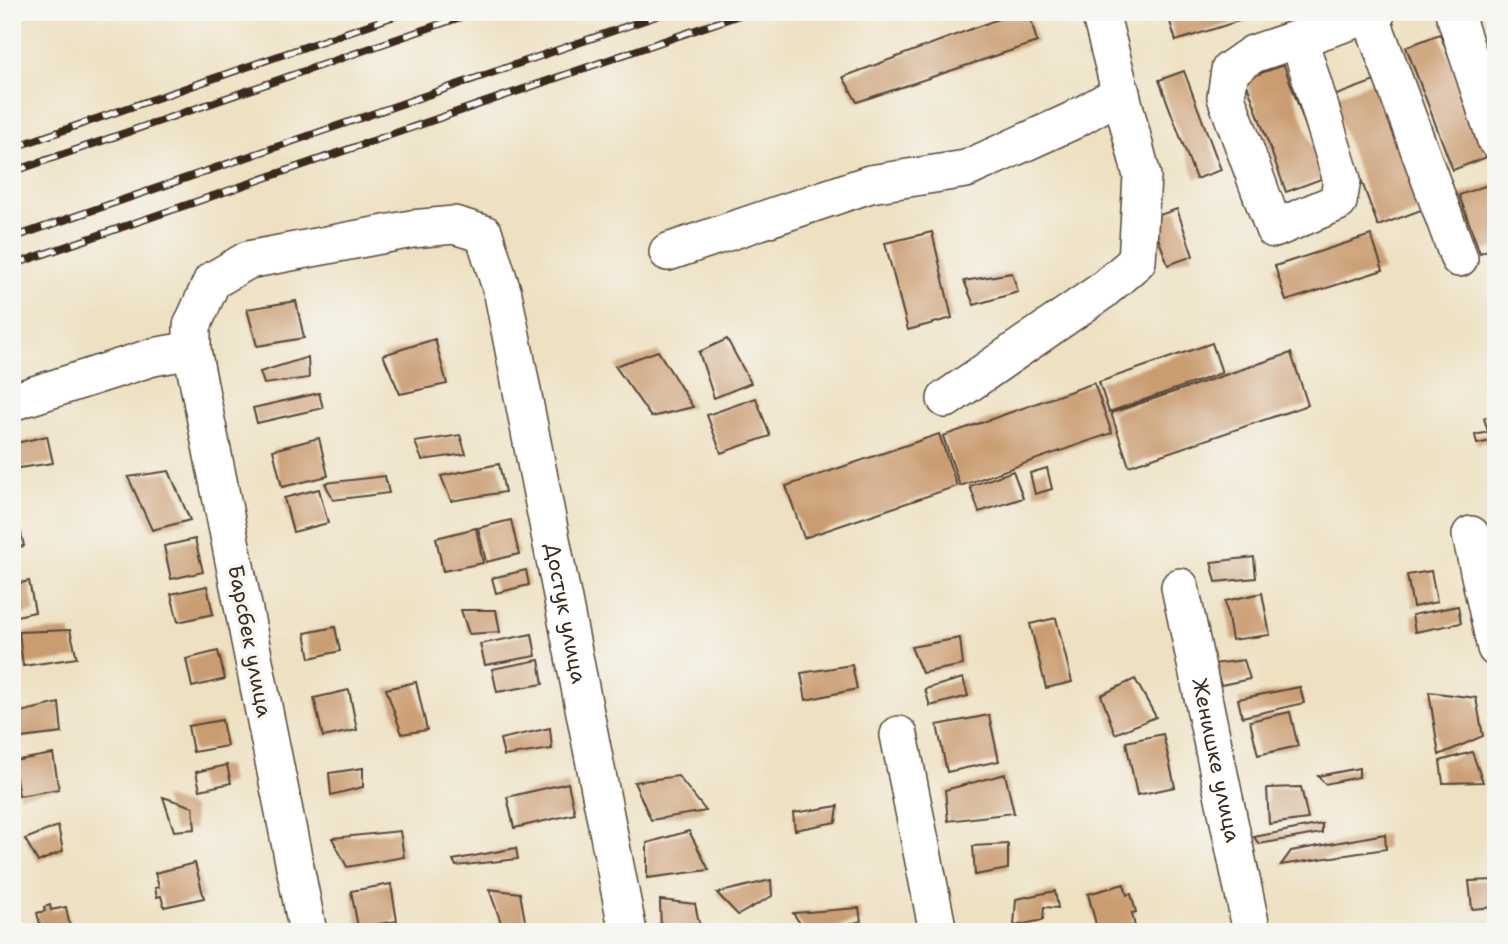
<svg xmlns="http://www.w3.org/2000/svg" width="1508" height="944" font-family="'Shantell Sans',sans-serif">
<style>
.building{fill:#ca9c71}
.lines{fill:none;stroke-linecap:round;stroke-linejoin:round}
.minor-casing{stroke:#564537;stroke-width:40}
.minor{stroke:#fff;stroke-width:37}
.rail-casing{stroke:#3b2a1e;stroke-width:8}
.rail{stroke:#f6f6f2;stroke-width:5;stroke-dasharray:16;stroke-linecap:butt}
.labels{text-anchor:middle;stroke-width:7;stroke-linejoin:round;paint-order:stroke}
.street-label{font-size:21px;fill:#3b2a1e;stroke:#f6f6f2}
</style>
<rect width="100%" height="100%" fill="#f6f6f2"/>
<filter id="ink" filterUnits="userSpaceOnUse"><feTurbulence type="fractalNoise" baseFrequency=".0143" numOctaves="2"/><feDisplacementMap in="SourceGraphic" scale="14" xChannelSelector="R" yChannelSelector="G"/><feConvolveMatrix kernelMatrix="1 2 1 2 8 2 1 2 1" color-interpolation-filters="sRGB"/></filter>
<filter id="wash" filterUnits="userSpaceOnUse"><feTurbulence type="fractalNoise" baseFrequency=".00686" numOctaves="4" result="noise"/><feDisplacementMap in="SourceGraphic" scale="28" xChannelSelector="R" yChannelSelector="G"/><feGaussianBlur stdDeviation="1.57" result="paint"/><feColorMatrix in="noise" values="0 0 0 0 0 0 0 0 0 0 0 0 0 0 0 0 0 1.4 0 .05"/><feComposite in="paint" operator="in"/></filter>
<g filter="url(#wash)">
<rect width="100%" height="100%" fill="#eee1c2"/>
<g id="blocks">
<g class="building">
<path d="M1017,12H1029L1037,42L857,102L843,77Z"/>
<path d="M1167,12H1264V13L1176,41Z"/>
<path d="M1440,34L1487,157L1453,170L1406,47Z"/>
<path d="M1284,65L1324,178L1286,192L1245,79Z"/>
<path d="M1184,71L1221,170L1196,179L1159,80Z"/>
<path d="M1377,80L1424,209L1378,226L1331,97Z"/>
<path d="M1493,183L1496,191V247L1480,253L1459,195Z"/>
<path d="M1177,209L1193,256L1168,265L1151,218Z"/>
<path d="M932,232L952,318L908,330L885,243Z"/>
<path d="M1371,235L1383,270L1286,301L1275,266Z"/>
<path d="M1012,273L1018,292L974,305L964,281Z"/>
<path d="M296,301L304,338L257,346L247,309Z"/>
<path d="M435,339L447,384L400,394L383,355Z"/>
<path d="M727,339L751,383L714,398L699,352Z"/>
<path d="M1212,343L1222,373L1109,412L1099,382Z"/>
<path d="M658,351L693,407L651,417L615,366Z"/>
<path d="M1291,353L1308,405L1129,466L1111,413Z"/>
<path d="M308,357L309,378L264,384L260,372Z"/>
<path d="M1094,383L1112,433L960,486L943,436Z"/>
<path d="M319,393L323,408L257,423L253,408Z"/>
<path d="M756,398L770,436L721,453L707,415Z"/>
<path d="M1496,415V458H1495L1491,441L1477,444L1475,435L1488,432L1484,418Z"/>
<path d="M939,434L957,486L804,538L786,486Z"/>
<path d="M460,435L466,454L422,460L415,442Z"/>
<path d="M47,436L53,463L12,469V444Z"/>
<path d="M319,438L328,476L282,487L273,450Z"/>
<path d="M499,464L505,492L451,501L441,476Z"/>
<path d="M1047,468L1052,489L1035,494L1030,473Z"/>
<path d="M169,471L190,520L152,530L128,477Z"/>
<path d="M1013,471L1023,498L979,512L970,486Z"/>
<path d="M385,476L389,493L333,500L325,483Z"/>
<path d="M319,489L328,523L293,532L284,498Z"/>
<path d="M511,520L519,554L486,562L478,528Z"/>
<path d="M18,521L24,546L12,549V522Z"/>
<path d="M476,528L483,563L443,571L436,538Z"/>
<path d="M195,539L203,572L171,579L164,546Z"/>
<path d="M1254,557L1256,578L1216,582L1211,562Z"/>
<path d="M526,570L529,585L496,593L492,578Z"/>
<path d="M1431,571L1437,602L1413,607L1407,575Z"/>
<path d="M29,581L35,612L12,617V585Z"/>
<path d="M207,586L213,614L178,622L171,594Z"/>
<path d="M1262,593L1270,635L1232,640L1225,601Z"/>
<path d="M1458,606L1461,623L1415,632L1412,615Z"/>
<path d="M461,610H496L500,632L469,634Z"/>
<path d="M1056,618L1072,682L1046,688L1030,624Z"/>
<path d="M335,627L340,651L310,658L305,633Z"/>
<path d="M70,630L77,658L23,666L19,632Z"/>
<path d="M532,634L536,656L485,665L480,644Z"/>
<path d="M960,638L963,665L922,673L911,647Z"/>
<path d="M218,651L225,679L192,687L186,659Z"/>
<path d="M539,660L543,684L497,692L492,669Z"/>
<path d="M1244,660L1250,679L1221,685L1213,664Z"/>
<path d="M852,665L857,689L806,700L801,673Z"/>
<path d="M963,678L968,696L930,706L925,689Z"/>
<path d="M1135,679L1156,717L1115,734L1101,695Z"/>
<path d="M416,682L427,730L402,734L386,689Z"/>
<path d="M1300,687L1304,703L1242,717L1238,699Z"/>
<path d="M349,690L357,730L323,737L314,698Z"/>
<path d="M1429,692L1476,698L1483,736L1439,755Z"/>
<path d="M59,703L62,733L12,739V714Z"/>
<path d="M1290,712L1298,746L1258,755L1250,721Z"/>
<path d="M989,715L999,761L947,772L937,725Z"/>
<path d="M222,720L227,746L193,752L188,726Z"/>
<path d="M550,728L552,749L504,756L500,739Z"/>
<path d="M1163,734L1175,787L1137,795L1126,742Z"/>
<path d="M1472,752L1483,782L1443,783L1440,761Z"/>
<path d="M53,754L59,789L19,796L13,761Z"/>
<path d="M227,765L231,783L200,790L196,772Z"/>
<path d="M363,768V787L331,795L329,773Z"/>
<path d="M1359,768V777L1325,784L1318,776Z"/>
<path d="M1005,774L1014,813L948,821L945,790Z"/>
<path d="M678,776L706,811L651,820L634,782Z"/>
<path d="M568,783L575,814L514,828L507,797Z"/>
<path d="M1301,787L1308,819L1269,824L1267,788Z"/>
<path d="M163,797L193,807L195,829L174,831Z"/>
<path d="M838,806L836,822L795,830L793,813Z"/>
<path d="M1322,824V833L1259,844L1254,837Z"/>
<path d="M58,826L63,851L38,862L25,839Z"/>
<path d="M400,831L404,857L347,867L332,838Z"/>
<path d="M689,831L709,870L647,878V843Z"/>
<path d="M1385,834L1386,849L1281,865L1291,851Z"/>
<path d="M1008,844V869L975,875L973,846Z"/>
<path d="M516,848L518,859L456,866L453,860Z"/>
<path d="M195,863L204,898L164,907L161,896L157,897L155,888L159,887L155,873Z"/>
<path d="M771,880L772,896L738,915L717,893Z"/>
<path d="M1496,880V907L1472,909L1469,881Z"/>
<path d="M391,884L397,921L358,927L351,891Z"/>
<path d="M1124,884L1127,895L1131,894L1136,912L1132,913L1135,927L1117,932H1098L1088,894Z"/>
<path d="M489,889L520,893L526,926L504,931Z"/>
<path d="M1055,891L1058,908L1044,907L1043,920L1014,926L1016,899Z"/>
<path d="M660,900L695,904L701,932H661Z"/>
<path d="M50,905L51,910L66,907L71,932H42L37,913L45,911L44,907Z"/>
<path d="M859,908L861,921L820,932H806L793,913Z"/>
<path d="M584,925L588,932H555V930Z"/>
<path d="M216,927V932H191V930Z"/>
</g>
</g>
</g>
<g filter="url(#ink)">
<use href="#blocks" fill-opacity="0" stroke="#564537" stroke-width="2"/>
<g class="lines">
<defs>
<g id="minor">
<path d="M1454,12L1496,140"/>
<path d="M1370,15L1459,258"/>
<path d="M1299,39L1342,180L1338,202L1274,229L1226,97L1230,70L1253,54L1377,12"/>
<path d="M668,252L870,184L966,169L1072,121L1121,93"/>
<path d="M946,399L1102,291L1137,261L1142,176L1100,12"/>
<path d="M12,402L153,357L192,350"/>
<path d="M1471,535L1496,648"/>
<path id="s1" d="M1180,587L1252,932"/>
<path d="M899,735L938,932"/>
<path id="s2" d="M308,932L192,350V326L212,281L248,260L412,229L454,225L484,234L503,294L628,932"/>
</g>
</defs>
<use href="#minor" class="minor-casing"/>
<use href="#minor" class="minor"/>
<defs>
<g id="rail">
<path d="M12,148L406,12"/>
<path d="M12,172L475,12"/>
<path d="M12,238L668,12"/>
<path d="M12,265L748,12"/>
</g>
</defs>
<use href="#rail" class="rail-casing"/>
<use href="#rail" class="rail"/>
</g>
</g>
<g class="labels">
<g class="street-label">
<text dy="7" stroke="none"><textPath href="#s2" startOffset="1337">Достук улица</textPath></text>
<text transform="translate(250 641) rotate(79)" y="7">Барсбек улица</text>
<text dy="7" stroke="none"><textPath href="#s1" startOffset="177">Женишке улица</textPath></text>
</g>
</g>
<rect width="1508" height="944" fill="none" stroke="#f6f6f2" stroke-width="42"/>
</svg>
